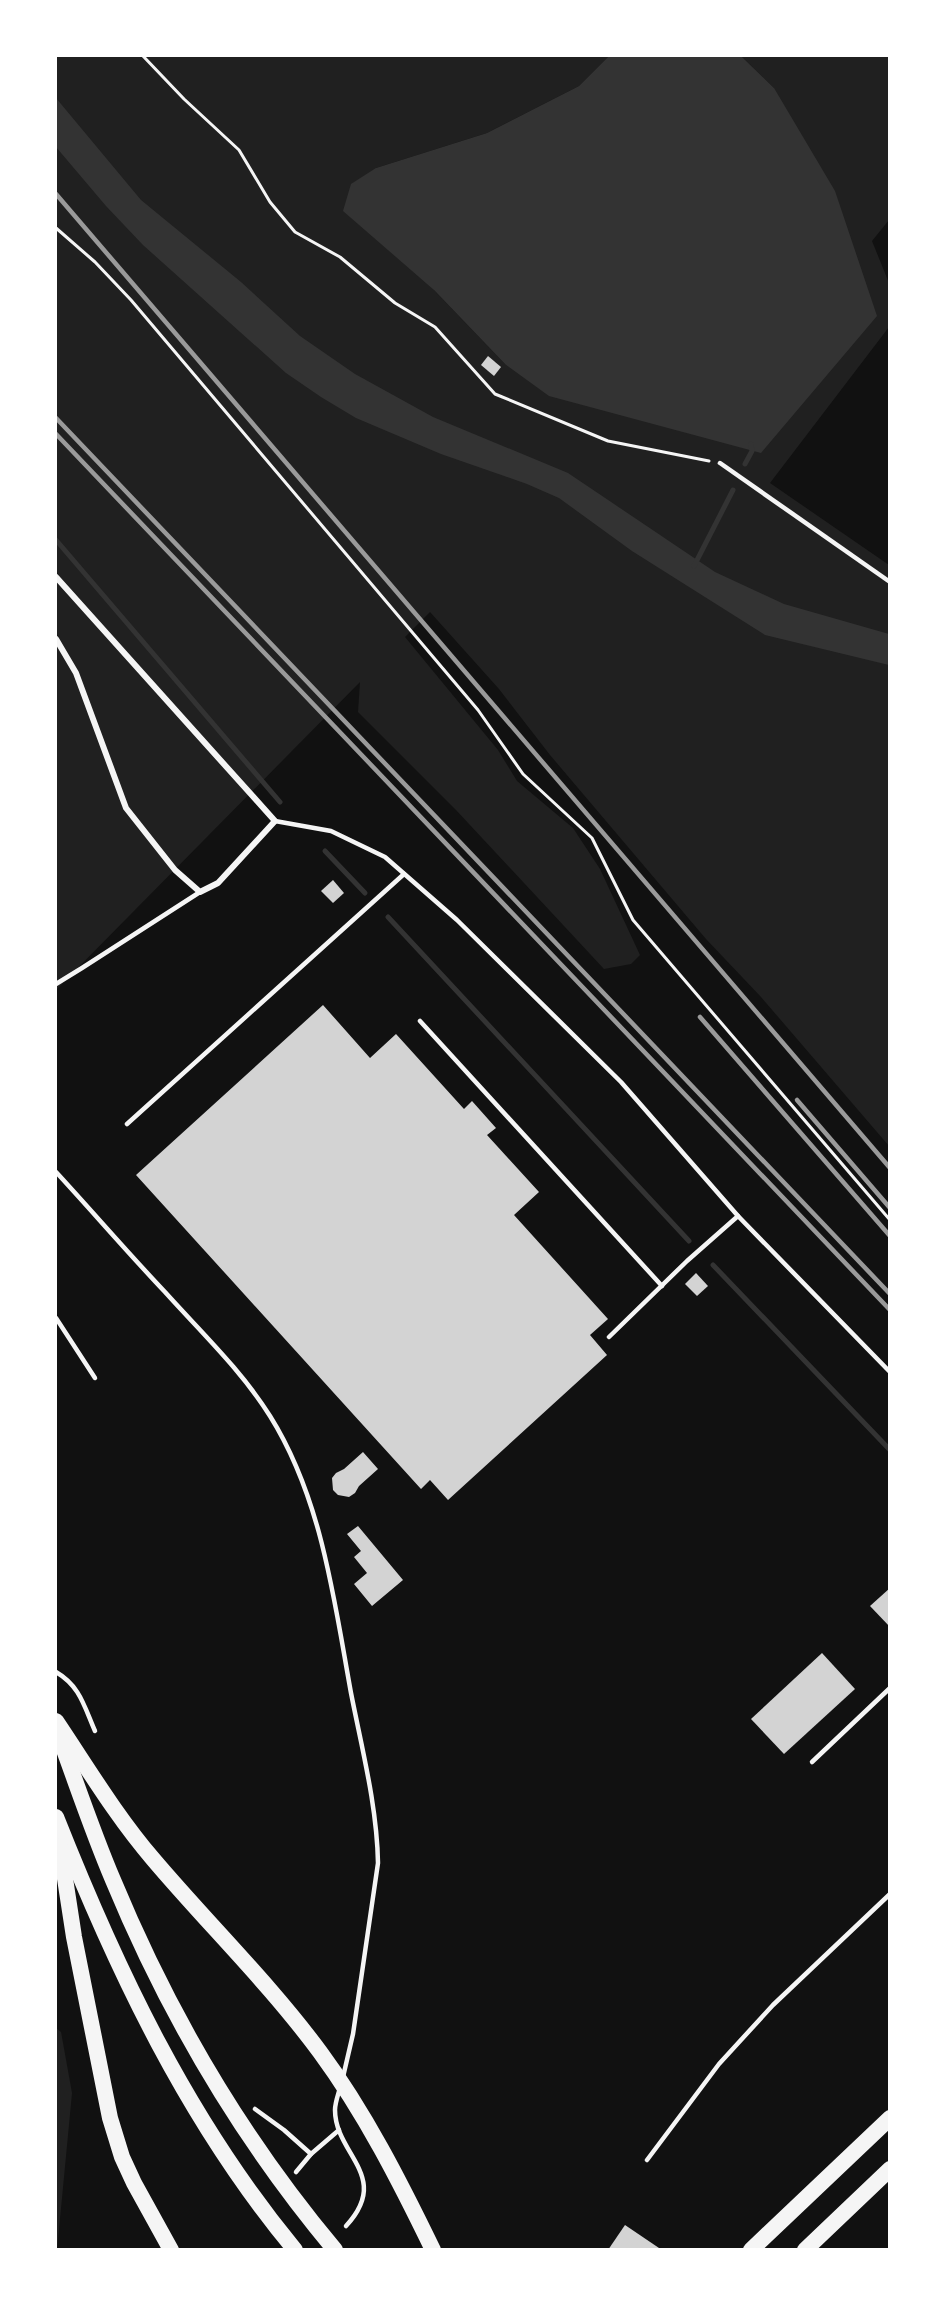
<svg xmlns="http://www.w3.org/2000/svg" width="945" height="2305" font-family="'Golos Text',sans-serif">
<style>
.green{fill:#202020}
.water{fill:#333}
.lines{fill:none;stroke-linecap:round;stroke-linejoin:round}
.stream{stroke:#333;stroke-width:5}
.building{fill:#d3d3d3}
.path{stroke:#f5f5f5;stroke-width:3}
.service{stroke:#f5f5f5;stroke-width:4.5}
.minor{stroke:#f5f5f5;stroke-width:6}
.motorway{stroke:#f5f5f5;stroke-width:16}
.rail{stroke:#9a9a9a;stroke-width:4.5}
</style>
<rect width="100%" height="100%" fill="#111"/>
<g class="green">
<path d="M56,56H609L579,86L487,133L376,168L434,290L505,364L774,88L741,56H889V220L872,241L889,283V327L770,483L889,565V1146L761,997L706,939L550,755L499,689L430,612L405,637L498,750L517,781L573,828L600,869L640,955L631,964L604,969L456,810L358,712L360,682L56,990Z"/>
<path d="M56,2028L61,2032L72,2093L57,2250Z"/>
</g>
<g class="water">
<path d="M609,56H741L774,88L835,191L877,316L761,453L549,396L505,364L434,290L343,211L351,184L376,168L487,133L579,86Z"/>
<path d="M56,98L141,200L241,282L300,336L355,374L433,417L568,473L715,572L784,604L889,634V665L765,635L632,551L559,498L527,484L441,454L356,418L321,397L286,373L143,245L106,206L56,147Z"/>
</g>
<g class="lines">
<g class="stream">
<path d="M745,464L752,451L751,444"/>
<path d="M56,540L280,802"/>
<path d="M694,566L733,490"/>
<path d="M325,851L365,893"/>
<path d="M388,917L689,1241"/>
<path d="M713,1265L890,1450"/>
</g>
</g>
<g class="building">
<path d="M488,356L501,367L494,376L481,365Z"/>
<path d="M333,880L344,893L333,903L321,891Z"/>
<path d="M323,1005L370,1058L396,1034L464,1109L472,1101L496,1128L487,1135L539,1192L514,1215L608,1319L590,1335L607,1355L448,1500L430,1480L421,1489L136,1175Z"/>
<path d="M696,1273L708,1286L697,1296L685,1284Z"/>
<path d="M363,1452L378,1469L359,1486L355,1493L349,1497L338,1495L333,1490L332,1478L336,1473L344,1469Z"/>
<path d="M358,1526L403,1580L372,1606L354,1584L367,1573L354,1557L361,1551L347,1534Z"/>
<path d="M890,1588V1627L870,1606Z"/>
<path d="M822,1653L855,1689L784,1754L751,1719Z"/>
<path d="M625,2225L659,2248L657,2250H608Z"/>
</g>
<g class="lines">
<g class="path">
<path d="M143,56L184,99L239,150L270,202L295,232L340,257L395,303L435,327L495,394L608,441L709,461"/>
<path d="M56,228L95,262L131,300L478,710L523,774L592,838L633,920L890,1220"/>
</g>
<g class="service">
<path d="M720,463L890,582"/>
<path d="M275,821L331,831L385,857L457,920L621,1082L738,1216L890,1372"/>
<path d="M56,984L82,968L200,892"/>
<path d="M420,1021L662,1286"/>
<path d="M127,1124L404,874"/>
<path d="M56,1172C92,1211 128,1253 165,1292C201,1332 242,1371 270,1416C322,1499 334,1600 351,1693C362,1749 377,1806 378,1863L353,2034L343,2077"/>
<path d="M56,1318L95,1378"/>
<path d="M609,1337L687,1261L738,1216"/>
<path d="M56,1672C80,1686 84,1706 95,1731"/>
<path d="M812,1762L890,1688"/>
<path d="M340,2088C338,2095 335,2103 335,2110C335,2155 392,2176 346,2226"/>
<path d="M255,2109L284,2130L311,2154"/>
<path d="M647,2160L719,2064L773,2005L890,1894"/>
<path d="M296,2172L311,2154L339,2130"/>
</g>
<path class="minor" d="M56,577L275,821L218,883L200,892L175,870L126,808L76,673L56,639"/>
<g class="motorway">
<path d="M56,1721C87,1767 116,1816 153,1859C208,1924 269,1983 320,2052C365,2113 400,2182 433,2250"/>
<path d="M60,1739C77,1785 93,1833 113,1880C168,2013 242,2139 335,2250"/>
<path d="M56,1817C117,1971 188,2121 295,2250"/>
<path d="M60,1846L74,1937L110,2118L122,2157L134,2183L171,2250"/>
<path d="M751,2250L890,2118"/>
<path d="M805,2250L890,2169"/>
</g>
<g class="rail">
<path d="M56,194L890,1168"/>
<path d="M56,418L890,1294"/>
<path d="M56,434L890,1310"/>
<path d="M700,1017L890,1236"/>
<path d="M797,1100L890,1208"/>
</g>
</g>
<rect width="945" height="2305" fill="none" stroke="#ffffff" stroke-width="114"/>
</svg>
